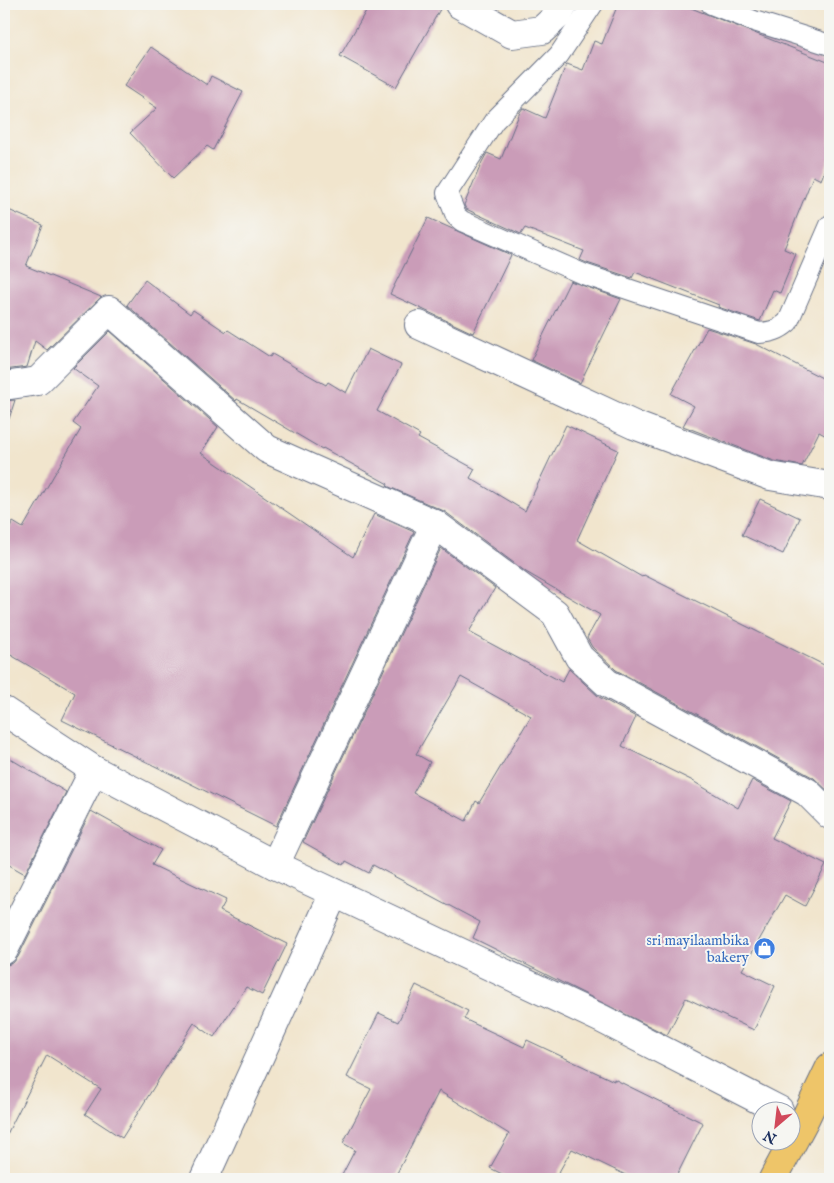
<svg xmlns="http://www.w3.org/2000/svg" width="834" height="1183" font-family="'IM FELL English',serif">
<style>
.building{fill:#ca9cb8;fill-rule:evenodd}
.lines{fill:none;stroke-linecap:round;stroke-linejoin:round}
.service-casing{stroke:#666f85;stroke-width:22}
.minor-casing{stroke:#666f85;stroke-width:30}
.tertiary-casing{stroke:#666f85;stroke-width:30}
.trunk-casing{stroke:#666f85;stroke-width:30}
.service{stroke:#fff;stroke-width:20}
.minor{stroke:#fff;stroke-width:28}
.tertiary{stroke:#fff;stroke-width:28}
.trunk{stroke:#eec569;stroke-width:28}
.labels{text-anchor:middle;stroke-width:4;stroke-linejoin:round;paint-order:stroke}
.shop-label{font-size:15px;fill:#366cbe;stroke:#f6f6f2;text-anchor:end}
</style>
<rect width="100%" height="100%" fill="#f6f6f2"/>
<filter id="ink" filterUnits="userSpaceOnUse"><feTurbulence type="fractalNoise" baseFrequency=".02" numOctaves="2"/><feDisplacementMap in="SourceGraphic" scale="10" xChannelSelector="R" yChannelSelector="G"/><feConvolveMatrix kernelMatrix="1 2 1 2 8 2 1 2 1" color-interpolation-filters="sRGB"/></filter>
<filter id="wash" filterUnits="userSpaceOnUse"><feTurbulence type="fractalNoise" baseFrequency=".0096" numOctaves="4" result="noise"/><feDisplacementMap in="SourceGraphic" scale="20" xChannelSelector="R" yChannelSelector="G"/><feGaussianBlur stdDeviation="1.12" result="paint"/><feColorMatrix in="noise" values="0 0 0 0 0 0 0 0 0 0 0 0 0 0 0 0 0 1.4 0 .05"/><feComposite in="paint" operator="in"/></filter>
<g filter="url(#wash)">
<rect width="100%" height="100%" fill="#f1e5cd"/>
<g id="blocks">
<g class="building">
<path d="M370,4H443L396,87L340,56Z"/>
<path d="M618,4H681L830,63V157L821,180L813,176L784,249L796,254L780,293L773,290L760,321L718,307L719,305L635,272L632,278L587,263L580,260L584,251L525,228L521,234L466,209L464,205L482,162L487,153L501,159L520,112L523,108L545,118L566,65L567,64L583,70L594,41L602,44Z"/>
<path d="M151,47L207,85L211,76L243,92L213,150L207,146L173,178L130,133L157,108L124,86Z"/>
<path d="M4,208L43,225L26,266L101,297L47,350L35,341L27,367L4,370Z"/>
<path d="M428,218L511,255L473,333L390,294Z"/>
<path d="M145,280L190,314L193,310L226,332L228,330L270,357L272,354L326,385L328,382L346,393L368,349L401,365L377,411L420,435L418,438L475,469L470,478L525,511L566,425L618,450L577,540L642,577L644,575L830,668V793L814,778L616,670L592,647L587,638L600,615L526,572L444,511L387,486L388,484L323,448L322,449L237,399L236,401L127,305Z"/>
<path d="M570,281L621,299L580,383L531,360Z"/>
<path d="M707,328L756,344L830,382V438L819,432L802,466L774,461L683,426L694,406L671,394Z"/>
<path d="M110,331L218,427L201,453L353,557L374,514L414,532L276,826L62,720L75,693L4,651V539L13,522L23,528L81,429L73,423L98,386L73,368Z"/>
<path d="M15,400L9,419H4V401Z"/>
<path d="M760,499L800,518L783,554L742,535Z"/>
<path d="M441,548L495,588L469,632L562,682L569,669L599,697L636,717L622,746L691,780L738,808L752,780L791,801L772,838L826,865L805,906L785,895L742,970L775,986L754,1030L686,998L667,1035L473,938L480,922L373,865L369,873L346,861L344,865L303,842ZM461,677L531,716L479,803L476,801L466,821L413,793L430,762L416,754Z"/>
<path d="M4,755L66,792L25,874L4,862Z"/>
<path d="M91,811L161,850L152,865L226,900L220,911L287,944L262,995L246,987L214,1037L194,1023L122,1138L85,1114L101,1089L47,1055L4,1140V972L7,965L13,963L18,957Z"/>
<path d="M416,985L468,1011L464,1019L524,1047L527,1040L614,1081V1079L703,1123L675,1179H634L572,1149L555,1179H512L490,1168L509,1134L439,1091L394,1179H340L355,1150L343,1143L371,1089L347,1077L379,1013L398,1022Z"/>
</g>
</g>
</g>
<g filter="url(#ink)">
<use href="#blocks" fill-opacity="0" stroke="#666f85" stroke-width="1"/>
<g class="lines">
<defs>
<g id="service">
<path d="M593,4L559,55L494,121L447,193L456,216L462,221L583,274L759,333C772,332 779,330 788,322L830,225"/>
<path d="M711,4L754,21L830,45"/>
</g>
<g id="minor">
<path d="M459,4L512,34L542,30L558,15L564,4"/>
<path d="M419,325L634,425L770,476L830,486"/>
<path d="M4,386L38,381L109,310L267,449L435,524L555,613L579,657L607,683L807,792L830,815"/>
<path d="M275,865L435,524"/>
<path d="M4,950L94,770"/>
<path d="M204,1179L334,893"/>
</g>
<path id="tertiary" d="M4,711L94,770L275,865L602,1019L779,1110"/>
<path id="trunk" d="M773,1179L803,1123L830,1067"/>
</defs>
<use href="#service" class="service-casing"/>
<use href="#minor" class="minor-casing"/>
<use href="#tertiary" class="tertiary-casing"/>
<use href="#trunk" class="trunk-casing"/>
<use href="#service" class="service"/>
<use href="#minor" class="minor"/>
<use href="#tertiary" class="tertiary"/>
<use href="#trunk" class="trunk"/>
</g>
</g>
<defs>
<symbol id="shop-disc" viewBox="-11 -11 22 22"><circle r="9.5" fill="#3f7fe0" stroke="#f6f6f2"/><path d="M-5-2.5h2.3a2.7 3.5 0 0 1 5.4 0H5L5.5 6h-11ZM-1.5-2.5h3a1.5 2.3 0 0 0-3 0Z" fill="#fff"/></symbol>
</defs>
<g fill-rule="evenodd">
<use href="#shop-disc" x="752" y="936" width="25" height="25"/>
</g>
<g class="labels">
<g class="shop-label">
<text x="749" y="945">sri mayilaambika<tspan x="749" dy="17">bakery</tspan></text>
</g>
</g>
<rect width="834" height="1183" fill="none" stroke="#f6f6f2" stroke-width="20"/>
<g transform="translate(776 1126) rotate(208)"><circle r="24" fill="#f6f6f2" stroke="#9ea6b7"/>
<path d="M0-4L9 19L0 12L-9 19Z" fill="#d1495b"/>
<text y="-8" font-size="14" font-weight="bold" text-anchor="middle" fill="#1b2f5e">N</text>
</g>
</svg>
